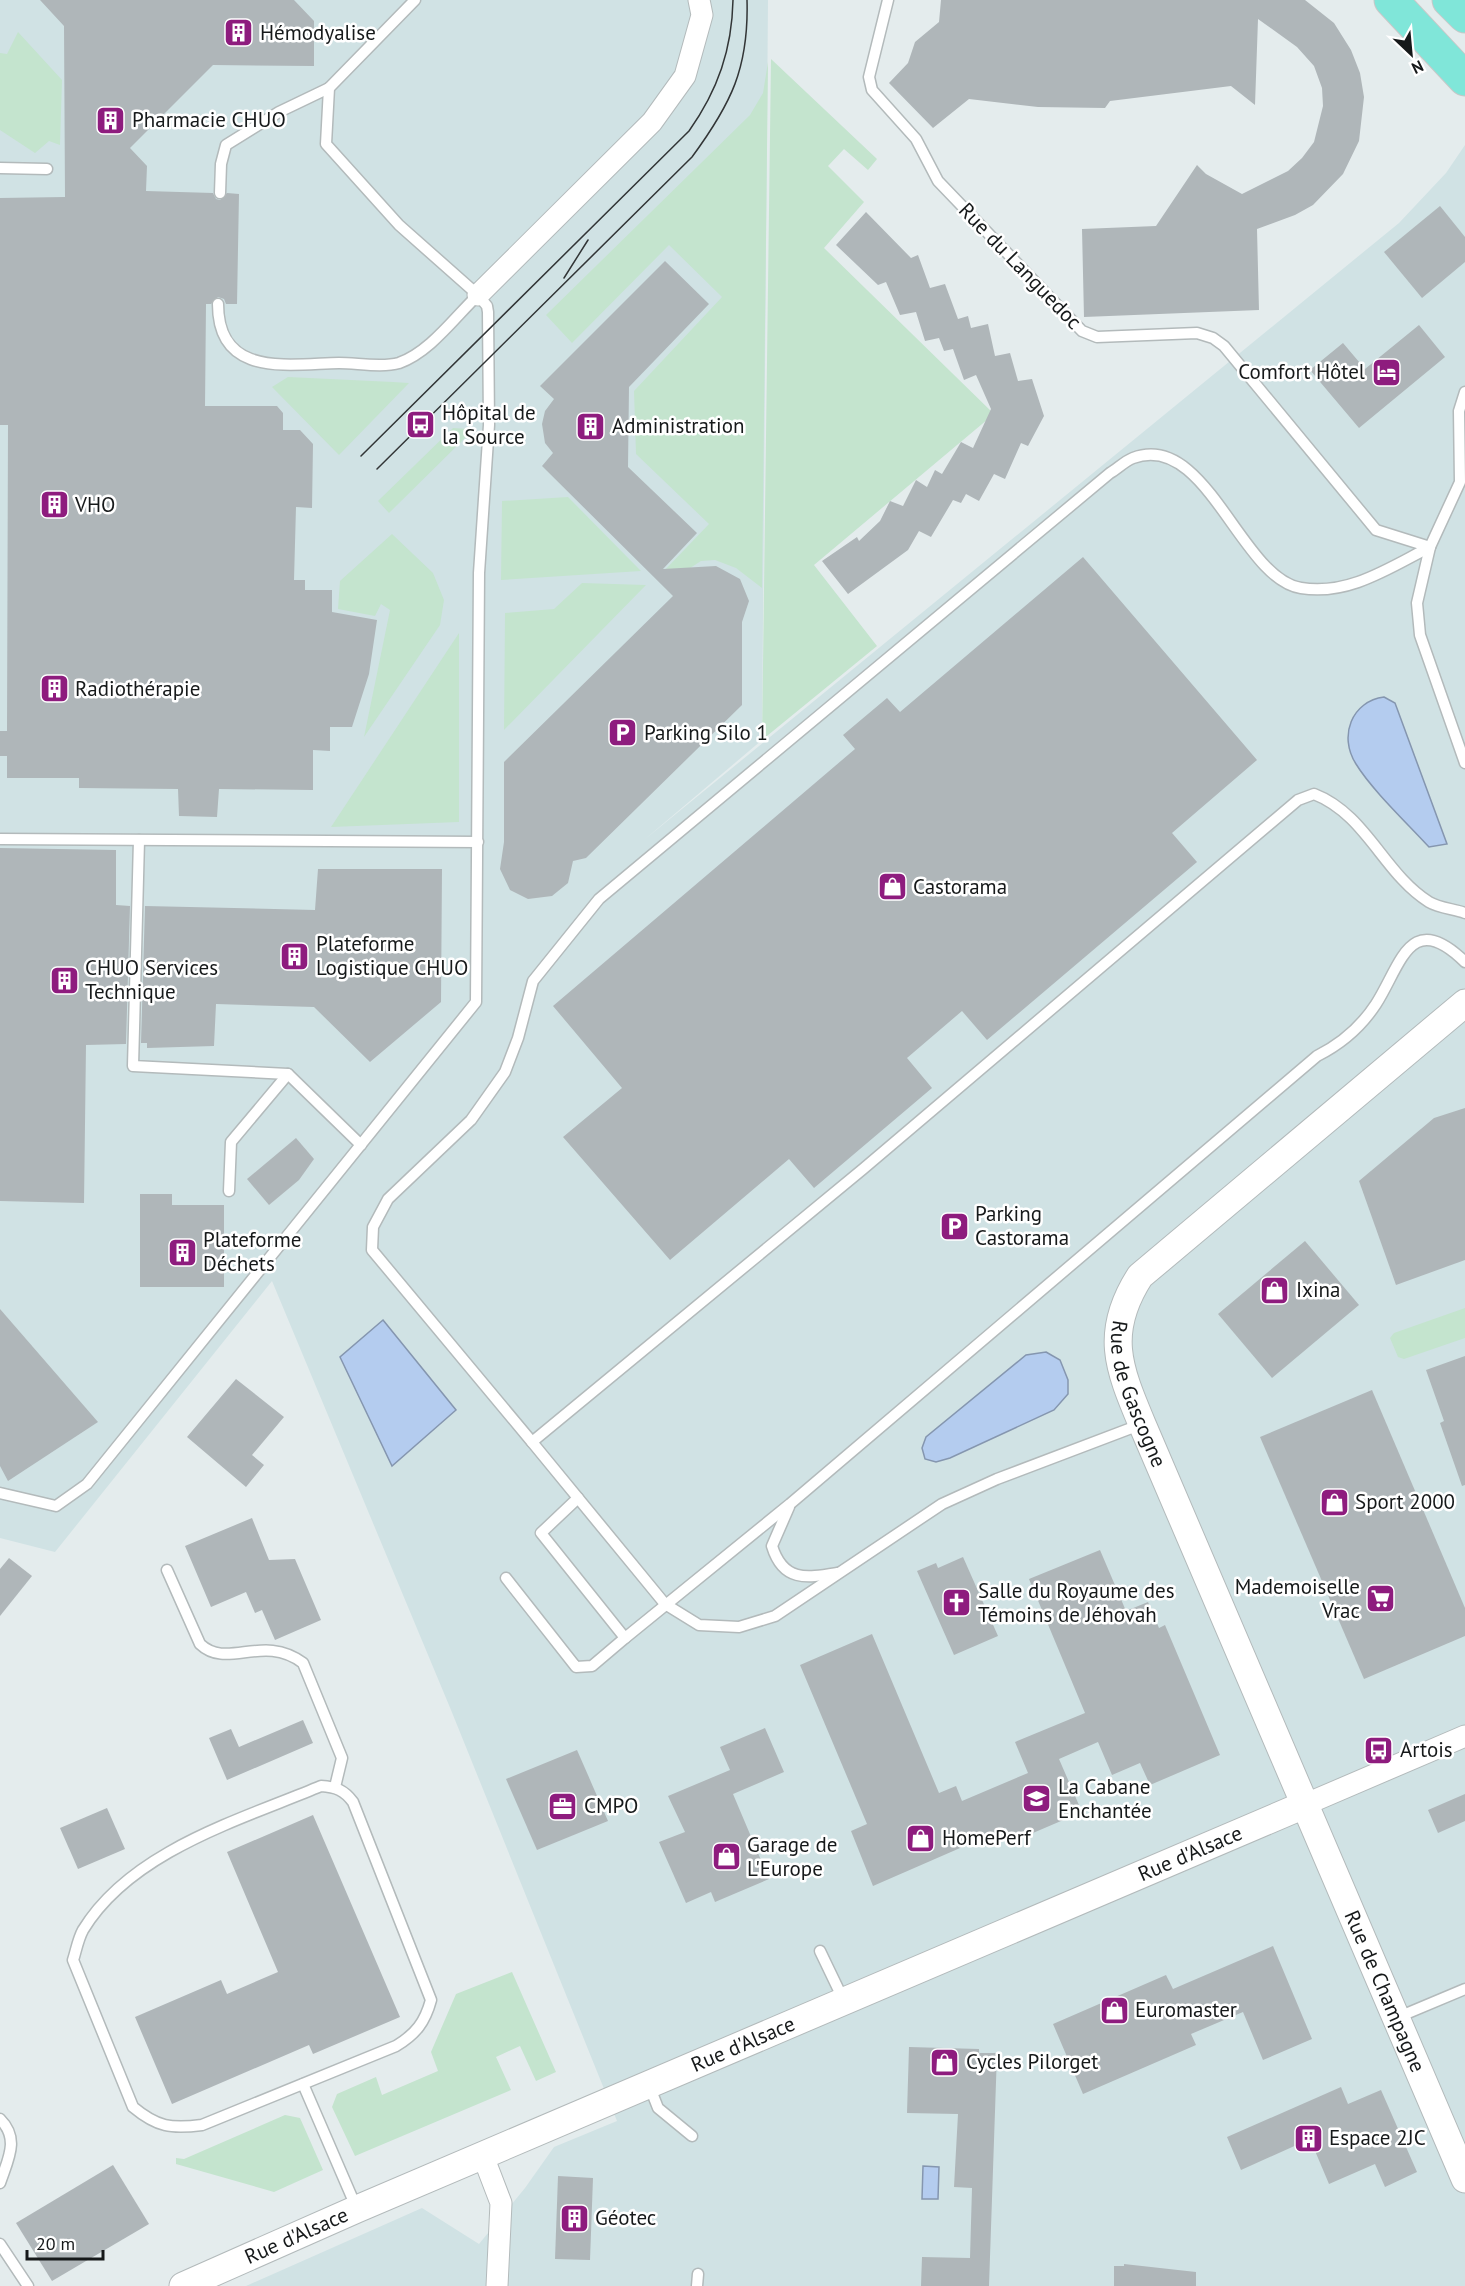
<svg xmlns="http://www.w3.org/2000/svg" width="1465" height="2286" font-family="'PT Sans',sans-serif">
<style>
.built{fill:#d0e2e4}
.green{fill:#c4e4ce}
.water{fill:#b4ccef;stroke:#8596af;stroke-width:1.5}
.building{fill:#afb6b9}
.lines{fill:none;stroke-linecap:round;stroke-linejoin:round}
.service-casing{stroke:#b3babb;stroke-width:13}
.minor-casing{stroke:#b3babb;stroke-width:23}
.tertiary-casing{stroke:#b3babb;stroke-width:29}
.primary-casing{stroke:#c7c8c8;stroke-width:35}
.service{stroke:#fff;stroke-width:10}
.minor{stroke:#fff;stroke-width:21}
.tertiary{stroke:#fff;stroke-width:27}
.primary{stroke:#80e6d9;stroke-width:33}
.tram{stroke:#323536;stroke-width:1.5}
.labels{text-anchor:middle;stroke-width:5;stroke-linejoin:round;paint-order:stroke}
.poi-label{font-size:21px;fill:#16191a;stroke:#fff;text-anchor:start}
.street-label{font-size:21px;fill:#16191a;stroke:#fff}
</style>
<rect width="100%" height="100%" fill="#e4eced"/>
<path class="built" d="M0,0H768L762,740L644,840L1399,223L1446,173L1465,145V2286H246L422,2208L479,2244L525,2188L554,2147L617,2121L451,1710L272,1281L55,1552L0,1538Z"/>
<g class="green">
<path d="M18,32L62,80L60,145L49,141L35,153L0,130V53L7,54Z"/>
<path d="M771,59L877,159L868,170L844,149L828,166L864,202L824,248L994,414L814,565L877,646L762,740Z"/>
<path d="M768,62L762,588L736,568L715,560L701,561L684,572L662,573L709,524L636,454L634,391L722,297L669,245L572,343L546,315L750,115L763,93Z"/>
<path d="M288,377L393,382L409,383L339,455L272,387Z"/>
<path d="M453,428L469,429L468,435L389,513L378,501Z"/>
<path d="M568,497L641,571L501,580L502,501Z"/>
<path d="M392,534L433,573L444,600L440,625L364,737L390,610L381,604L375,616L338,609L340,581Z"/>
<path d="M582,583L646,585L504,730L505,613L554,609Z"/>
<path d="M459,633V822L331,827Z"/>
<path d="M1465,1308V1338L1404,1359L1398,1357L1390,1338L1394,1333Z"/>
<path d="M512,1972L556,2072L536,2081L520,2046L496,2057L511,2090L355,2156L332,2107L337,2094L376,2077L382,2095L438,2071L431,2052L456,1994Z"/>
<path d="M285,2115L300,2118L323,2170L274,2192L176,2164V2158L184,2159Z"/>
</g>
<g class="water">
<path d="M1384,697L1395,703L1447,844L1429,847C1407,823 1372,790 1356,764C1338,736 1352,701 1384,697Z"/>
<path d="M383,1320L456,1410L392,1466L340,1357Z"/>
<path d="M1046,1352L1060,1360L1068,1380V1394L1054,1410L950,1458L936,1462L925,1459L922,1448L926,1437L1026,1355Z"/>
<path d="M923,2166L939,2167L938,2199H922Z"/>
</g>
<g class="building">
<path d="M40,0H294L314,21V66L213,65L130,148L147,166L146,191L213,193L216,199L220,200L227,193L239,194L237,304H226L224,299L218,297L211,304H206L205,406H277L283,413V430H300L313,444L312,508L296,507L294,580H305V590H332V612L377,620L369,674L352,727H330V751L313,750V790L219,789L217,817L179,816L178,789L79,788V778H7V756H0V731H7L8,425H0V198L65,197L64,26Z"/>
<path d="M941,0H1305L1334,23L1351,50L1360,73L1364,97L1359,141L1343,174L1313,205L1295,215L1257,229L1259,310L1084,317L1082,229L1156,226L1197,165L1206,174L1242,194L1288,171L1302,158L1314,142L1323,106L1322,88L1314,66L1297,47L1258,19L1255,105L1231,86L1110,101L1105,108L1038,107L969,99L933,128L889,83L908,63L915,42L939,22Z"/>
<path d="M1440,206L1465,237V262L1422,298L1384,252Z"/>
<path d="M866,212L911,258L918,255L930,288L945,284L958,319L968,316L971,328L988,324L995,356L1010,353L1018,381L1032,379L1044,416L1028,446L1021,443L1005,479L994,474L979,501L966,494L961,503L953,500L931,537L919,531L908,550L848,594L822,561L857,537L859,541L880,521L890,501L903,506L916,480L927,487L935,470L942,474L961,442L973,448L991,409L976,375L964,380L953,349L944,351L939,338L925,341L916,312L900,315L886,282L878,285L836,245Z"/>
<path d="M665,261L709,304L629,387L628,467L697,533L663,569L716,566L740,579L749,601L742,622V705L586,858L573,861L568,883L552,896L528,899L510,890L500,869L504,842V762L673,596L542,466L553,453L545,443L542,424L545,411L554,399L540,386Z"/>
<path d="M1419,325L1445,357L1359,428L1310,370L1343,343L1365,369Z"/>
<path d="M1083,557L1257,760L1172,833L1197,862L987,1040L962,1011L907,1058L932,1088L814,1188L789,1159L670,1260L563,1137L622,1088L553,1006L855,749L843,735L887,698L900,712Z"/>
<path d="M0,848L116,850V905L130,906L126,1044L86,1045L84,1203L0,1201Z"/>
<path d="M318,869H442L441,1002L370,1062L314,1007L216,1004L214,1046L147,1048V1043H141L145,906L315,910Z"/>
<path d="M1465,1108V1260L1396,1285L1359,1181L1434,1118Z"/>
<path d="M296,1138L314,1159L299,1180L269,1205L247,1179Z"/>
<path d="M140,1194H172V1205H224V1287H140Z"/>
<path d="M1305,1241L1359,1305L1272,1378L1218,1314Z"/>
<path d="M0,1309L98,1422L8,1481L0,1466Z"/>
<path d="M1465,1356V1485L1462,1486L1440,1423L1444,1421L1426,1370Z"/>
<path d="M236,1379L284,1417L252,1455L264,1465L246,1487L187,1437Z"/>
<path d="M1372,1390L1465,1608V1636L1364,1679L1260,1437Z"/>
<path d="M252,1518L269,1560L295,1559L321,1620L275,1640L262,1610L255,1613L246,1592L211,1607L185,1546Z"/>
<path d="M1100,1550L1126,1611L1148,1602L1159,1628L1165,1625L1220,1755L1150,1785L1140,1763L1112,1775L1098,1742L1059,1759L1082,1812L1012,1842L1006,1828L873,1886L851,1831L867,1824L800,1665L872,1634L939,1793L956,1786L962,1801L1028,1773L1015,1742L1085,1713L1029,1579Z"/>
<path d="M963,1557L998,1636L954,1655L917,1571L936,1563L938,1568Z"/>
<path d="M9,1558L32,1576L0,1616V1569Z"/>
<path d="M303,1720L313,1743L227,1780L209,1738L231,1729L239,1747Z"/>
<path d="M765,1728L784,1772L733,1794L769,1879L715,1902L711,1892L686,1903L659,1842L685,1832L668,1796L730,1770L720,1747Z"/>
<path d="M577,1750L608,1821L537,1850L506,1779Z"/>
<path d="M1465,1794V1821L1438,1833L1428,1810Z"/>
<path d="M107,1808L125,1849L78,1869L60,1828Z"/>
<path d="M313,1815L400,2017L313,2054L309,2045L172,2104L135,2017L221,1980L227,1994L278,1972L227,1852Z"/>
<path d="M1273,1946L1312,2039L1263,2060L1243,2012L1191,2034L1196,2045L1083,2094L1053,2024L1166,1975L1173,1989Z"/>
<path d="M909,2047L979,2049V2053H997L989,2286H921L922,2257L970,2258L972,2188L954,2187L958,2114L907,2113Z"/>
<path d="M1341,2087L1348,2104L1381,2090L1417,2172L1385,2187L1375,2164L1329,2184L1310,2139L1241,2170L1227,2137Z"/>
<path d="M113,2165L149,2224L52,2281L16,2223Z"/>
<path d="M558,2176L593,2178L590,2260L555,2259Z"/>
<path d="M1124,2264L1196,2272V2286H1114V2266H1124Z"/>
</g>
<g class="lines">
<defs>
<g id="service">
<path d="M888,0L869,77L872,90L916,139L938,181L1082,331L1097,337L1197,333L1213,338L1224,346L1376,530L1430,547"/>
<path d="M0,168L47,169"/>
<path d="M220,193L221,164L226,145L279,112L329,88"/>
<path d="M218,304C218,378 288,364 339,363C357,363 382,368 399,363C430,352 454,318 478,295"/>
<path d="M1465,392L1459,411L1460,482L1430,547L1417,603L1420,635L1465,763"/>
<path d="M0,839L478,842"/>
<path d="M139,840L133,1066L288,1074L361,1145"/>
<path d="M229,1191L231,1142L288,1074"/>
<path d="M1142,1424L997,1479L942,1504L775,1616L739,1627L699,1625L665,1604L532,1442L863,1169L1298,800L1314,794C1366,814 1384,874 1429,902C1439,908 1454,909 1465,913"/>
<path d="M532,1442L372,1250L373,1227L388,1199L471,1120L505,1072L518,1038L533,981L599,899L1110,473C1117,469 1125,461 1133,458C1206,430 1241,579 1301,588C1348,596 1389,568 1430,547"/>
<path d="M0,1493L56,1506L87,1484L476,1002L479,573L489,425L488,312L487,306L478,295L399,225L326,144L329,88L415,0"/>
<path d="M578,1498L541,1533L625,1638L790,1504L1317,1056C1341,1044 1361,1027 1376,1004C1401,965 1410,908 1465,962"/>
<path d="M789,1507L772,1546C783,1582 806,1578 837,1573"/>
<path d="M167,1570L200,1644C227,1670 263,1633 303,1663L342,1758L335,1787"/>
<path d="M506,1578L576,1667L592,1666L625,1638"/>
<path d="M321,1786C336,1787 344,1790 353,1802L431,2000C425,2022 416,2034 396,2046L202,2125C171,2129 157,2127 133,2107L73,1960C76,1951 78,1939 83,1930C131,1851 240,1820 321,1786Z"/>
<path d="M820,1951L844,2001"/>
<path d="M1396,2018L1465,1989"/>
<path d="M303,2084L357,2209"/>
<path d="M649,2085L658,2108L692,2136"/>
<path d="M0,2119C20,2139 8,2159 0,2183"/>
<path d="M0,2244L28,2286"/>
<path d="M697,2286L698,2274"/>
</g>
<g id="minor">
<path d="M478,295L652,122L685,76L702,15L699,0"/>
<path d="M1304,1805L1465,1736"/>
<path d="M483,2156L501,2203L497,2286"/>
</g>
<g id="tertiary">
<path id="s1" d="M1465,1003L1140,1276C1104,1332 1118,1367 1142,1424L1465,2179"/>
<path id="s2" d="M183,2286L357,2209L1304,1805"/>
</g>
<g id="primary">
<path d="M1391,0L1465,79"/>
<path d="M1449,0L1465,16"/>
</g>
</defs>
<use href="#service" class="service-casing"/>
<use href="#minor" class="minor-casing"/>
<use href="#tertiary" class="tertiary-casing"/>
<use href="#primary" class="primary-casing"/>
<use href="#service" class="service"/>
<use href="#minor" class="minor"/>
<use href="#tertiary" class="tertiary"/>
<use href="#primary" class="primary"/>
<g class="tram">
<path d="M564,278L588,240"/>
<path d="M361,456L689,131C718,90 732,49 733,0"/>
<path d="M377,469L692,157C731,104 749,68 747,0"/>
</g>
</g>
<defs>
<symbol id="building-square" viewBox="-11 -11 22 22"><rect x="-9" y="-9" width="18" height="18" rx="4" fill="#8e1c7e" stroke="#fff"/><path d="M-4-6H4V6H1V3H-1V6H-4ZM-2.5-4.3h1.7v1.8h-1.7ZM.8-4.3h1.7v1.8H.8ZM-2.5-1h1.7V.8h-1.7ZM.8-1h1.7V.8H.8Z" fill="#fff"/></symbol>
<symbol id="hotel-square" viewBox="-11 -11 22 22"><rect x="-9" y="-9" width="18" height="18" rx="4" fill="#8e1c7e" stroke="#fff"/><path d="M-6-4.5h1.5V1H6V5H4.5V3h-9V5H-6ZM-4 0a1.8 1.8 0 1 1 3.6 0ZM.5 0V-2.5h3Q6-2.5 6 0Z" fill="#fff"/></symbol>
<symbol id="bus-square" viewBox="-11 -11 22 22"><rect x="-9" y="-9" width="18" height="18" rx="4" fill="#8e1c7e" stroke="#fff"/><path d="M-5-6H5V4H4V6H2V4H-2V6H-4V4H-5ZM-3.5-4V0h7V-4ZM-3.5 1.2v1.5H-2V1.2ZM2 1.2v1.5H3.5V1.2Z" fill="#fff"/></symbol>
<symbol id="parking-square" viewBox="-11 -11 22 22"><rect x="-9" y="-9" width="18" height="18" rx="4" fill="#8e1c7e" stroke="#fff"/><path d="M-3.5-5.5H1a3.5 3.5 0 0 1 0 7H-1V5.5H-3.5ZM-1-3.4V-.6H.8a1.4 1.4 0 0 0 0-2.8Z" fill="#fff"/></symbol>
<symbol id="shop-square" viewBox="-11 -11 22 22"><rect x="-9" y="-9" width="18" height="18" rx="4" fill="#8e1c7e" stroke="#fff"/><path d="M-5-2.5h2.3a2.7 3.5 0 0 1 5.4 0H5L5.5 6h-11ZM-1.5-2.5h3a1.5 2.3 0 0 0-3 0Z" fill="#fff"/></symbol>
<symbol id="supermarket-square" viewBox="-11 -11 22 22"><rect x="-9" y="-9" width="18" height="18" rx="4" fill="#8e1c7e" stroke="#fff"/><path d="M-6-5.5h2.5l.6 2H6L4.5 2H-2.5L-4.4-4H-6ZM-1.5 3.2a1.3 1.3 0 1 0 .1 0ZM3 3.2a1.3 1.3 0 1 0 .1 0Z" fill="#fff"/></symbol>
<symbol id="church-square" viewBox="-11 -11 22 22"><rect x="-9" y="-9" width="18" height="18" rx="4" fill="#8e1c7e" stroke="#fff"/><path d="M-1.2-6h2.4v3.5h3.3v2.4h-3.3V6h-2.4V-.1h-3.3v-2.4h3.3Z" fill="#fff"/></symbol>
<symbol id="school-square" viewBox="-11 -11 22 22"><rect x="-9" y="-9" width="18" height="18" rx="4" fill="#8e1c7e" stroke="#fff"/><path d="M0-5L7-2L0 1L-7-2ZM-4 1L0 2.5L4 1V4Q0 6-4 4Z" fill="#fff"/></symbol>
<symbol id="office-square" viewBox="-11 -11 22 22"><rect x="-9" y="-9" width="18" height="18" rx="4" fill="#8e1c7e" stroke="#fff"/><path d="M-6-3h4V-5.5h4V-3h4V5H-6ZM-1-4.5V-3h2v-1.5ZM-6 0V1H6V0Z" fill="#fff"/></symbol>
</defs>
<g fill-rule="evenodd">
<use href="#building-square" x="222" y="16" width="33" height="33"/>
<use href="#building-square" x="94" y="104" width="33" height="33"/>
<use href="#hotel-square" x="1370" y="356" width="33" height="33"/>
<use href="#bus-square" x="404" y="408" width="33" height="33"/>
<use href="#building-square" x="574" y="410" width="33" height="33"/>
<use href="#building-square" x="38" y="488" width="33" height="33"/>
<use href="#building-square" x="38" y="672" width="33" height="33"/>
<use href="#parking-square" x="606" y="716" width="33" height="33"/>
<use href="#shop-square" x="876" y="870" width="33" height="33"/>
<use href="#building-square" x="278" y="940" width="33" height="33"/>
<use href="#building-square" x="48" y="964" width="33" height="33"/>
<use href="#parking-square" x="938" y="1210" width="33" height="33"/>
<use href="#building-square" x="166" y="1236" width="33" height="33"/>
<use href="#shop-square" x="1258" y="1274" width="33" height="33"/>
<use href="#shop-square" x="1318" y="1486" width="33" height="33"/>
<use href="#supermarket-square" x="1364" y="1582" width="33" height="33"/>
<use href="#church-square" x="940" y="1586" width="33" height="33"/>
<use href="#bus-square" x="1362" y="1734" width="33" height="33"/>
<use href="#school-square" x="1020" y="1782" width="33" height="33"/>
<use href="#office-square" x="546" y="1790" width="33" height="33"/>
<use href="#shop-square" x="904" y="1822" width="33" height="33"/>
<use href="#shop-square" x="710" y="1840" width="33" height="33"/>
<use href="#shop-square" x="1098" y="1994" width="33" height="33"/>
<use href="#shop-square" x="928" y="2046" width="33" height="33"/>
<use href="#building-square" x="1292" y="2122" width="33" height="33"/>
<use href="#building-square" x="558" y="2202" width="33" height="33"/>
</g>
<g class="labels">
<g class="poi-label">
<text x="260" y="40">Hémodyalise</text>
<text x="132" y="127">Pharmacie CHUO</text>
<text x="1365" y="379" text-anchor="end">Comfort Hôtel</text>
<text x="442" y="420">Hôpital de<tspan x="442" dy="24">la Source</tspan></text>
<text x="612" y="433">Administration</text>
<text x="75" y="512">VHO</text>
<text x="75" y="696">Radiothérapie</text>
<text x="644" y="740">Parking Silo 1</text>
<text x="913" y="894">Castorama</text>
<text x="316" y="951">Plateforme<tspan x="316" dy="24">Logistique CHUO</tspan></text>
<text x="85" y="975">CHUO Services<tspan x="85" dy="24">Technique</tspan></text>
<text x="975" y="1221">Parking<tspan x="975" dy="24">Castorama</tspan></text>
<text x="203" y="1247">Plateforme<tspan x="203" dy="24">Déchets</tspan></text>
<text x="1296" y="1297">Ixina</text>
<text x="1355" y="1509">Sport 2000</text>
<text x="1360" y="1594" text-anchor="end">Mademoiselle<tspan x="1360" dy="24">Vrac</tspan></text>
<text x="978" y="1598">Salle du Royaume des<tspan x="978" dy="24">Témoins de Jéhovah</tspan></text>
<text x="1400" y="1757">Artois</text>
<text x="1058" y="1794">La Cabane<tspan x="1058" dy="24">Enchantée</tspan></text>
<text x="584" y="1813">CMPO</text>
<text x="942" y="1845">HomePerf</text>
<text x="747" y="1852">Garage de<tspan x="747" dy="24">L'Europe</tspan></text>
<text x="1135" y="2017">Euromaster</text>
<text x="966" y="2069">Cycles Pilorget</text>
<text x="1329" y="2145">Espace 2JC</text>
<text x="595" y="2225">Géotec</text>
</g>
<g class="street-label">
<text transform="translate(1020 266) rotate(46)" y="7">Rue du Languedoc</text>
<text dy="7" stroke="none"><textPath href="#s1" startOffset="550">Rue de Gascogne</textPath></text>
<text dy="7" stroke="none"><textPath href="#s2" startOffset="1096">Rue d'Alsace</textPath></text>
<text dy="7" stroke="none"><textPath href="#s1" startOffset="1198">Rue de Champagne</textPath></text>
<text dy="7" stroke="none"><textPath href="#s2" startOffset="610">Rue d'Alsace</textPath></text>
<text dy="7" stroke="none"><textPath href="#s2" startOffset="124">Rue d'Alsace</textPath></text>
</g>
</g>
<g transform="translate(1411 54) rotate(154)" stroke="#ffffff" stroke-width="4.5" paint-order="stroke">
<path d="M0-4.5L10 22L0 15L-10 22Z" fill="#16191a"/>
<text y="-9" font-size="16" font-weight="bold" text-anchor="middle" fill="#16191a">N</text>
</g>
<path d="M27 2250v9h76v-9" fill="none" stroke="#16191a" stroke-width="3"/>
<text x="36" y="2250" font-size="18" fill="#16191a" stroke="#ffffff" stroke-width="4.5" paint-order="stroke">20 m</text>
</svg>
